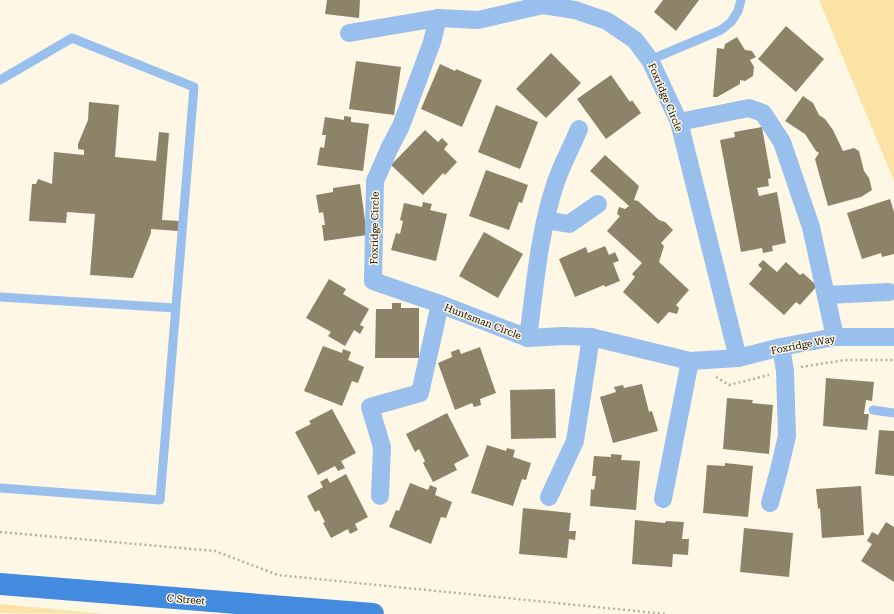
<svg xmlns="http://www.w3.org/2000/svg" width="894" height="614" font-family="'Roboto Serif',serif">
<style>
.green{fill:#fae3a4}
.building{fill:#8d8369}
.lines{fill:none;stroke-linecap:round;stroke-linejoin:round}
.path{stroke:#b4aea0;stroke-width:2.5;stroke-dasharray:2 3;stroke-linecap:butt}
.lane{stroke:#99bfed;stroke-width:9}
.street{stroke:#99bfed;stroke-width:18}
.primary{stroke:#428bde;stroke-width:22}
.labels{text-anchor:middle;stroke-width:3;stroke-linejoin:round;paint-order:stroke}
.street-label{font-size:10px;fill:#0f0b03;stroke:#fef7e6}
</style>
<rect width="100%" height="100%" fill="#fef7e6"/>
<g class="green">
<path d="M819,0H894V181Z"/>
<path d="M0,604L105,614L0,613Z"/>
</g>
<g class="building">
<path d="M327,0H360L359,18L325,14Z"/>
<path d="M663,0H699L676,31L654,12Z"/>
<path d="M786,26L824,59L796,92L758,59Z"/>
<path d="M737,37L745,50L752,51L756,57L750,60L754,67L753,76L745,81L740,80V84L717,97H713L717,48L724,49L725,44Z"/>
<path d="M551,53L581,83L546,118L516,89Z"/>
<path d="M356,61L401,67L394,115L349,109Z"/>
<path d="M440,64L455,71L456,69L482,80L462,127L421,109Z"/>
<path d="M611,75L630,102L632,100L641,113L606,139L577,99Z"/>
<path d="M803,96L813,103L819,115L825,119L833,130L843,151L854,148L859,151L864,171L869,178L872,190L861,197L828,206L815,159L819,153L816,151L805,134L785,121Z"/>
<path d="M89,102L119,105L115,157L156,161L159,132L169,133L162,220L179,221L178,231L151,229V233L133,278L90,275L95,214L67,212L66,223L29,221L32,184H36L38,179L52,184L54,152L84,155V150L78,149V144L88,120Z"/>
<path d="M496,105L538,122L520,169L478,152Z"/>
<path d="M344,116L351,117V122L369,124L363,171L317,165L320,147L324,148L326,135H322L325,117L344,120Z"/>
<path d="M762,127L771,178L768,179L769,186L757,188L759,196L777,192L786,243L772,246L773,251L763,253L762,248L741,252L720,140L735,137L734,132Z"/>
<path d="M425,130L438,142L442,138L448,144L444,149L457,162L445,175L443,173L423,195L391,165Z"/>
<path d="M605,155L639,186L634,200L638,201L659,220L665,222L673,230L661,243L664,246L659,262L689,290L676,305L679,308L677,314L669,312L658,324L623,292L635,277L632,274L642,263L607,231L620,216L617,214L619,207L625,209L629,206L590,171Z"/>
<path d="M486,170L528,185L522,203L519,202L509,230L469,216Z"/>
<path d="M360,184L367,235L324,241L322,225H325L323,212L319,213L316,195L333,192V188Z"/>
<path d="M890,199L894,212V254L882,257L881,253L862,259L847,213Z"/>
<path d="M423,202L432,204L430,210L447,214L436,261L391,250L396,233L400,234L403,221L400,220L404,203L422,207Z"/>
<path d="M484,232L523,254L498,298L459,276Z"/>
<path d="M605,246L609,255L615,252L619,261L613,263L620,281L605,287L604,285L575,297L559,259L586,247L588,253Z"/>
<path d="M763,260L777,272L786,262L800,275L803,273L817,286L800,305L796,302L784,315L749,284L762,269L758,265Z"/>
<path d="M329,279L346,289L343,294L369,309L360,325L364,327L360,334L354,330L345,346L328,336L331,332L306,318Z"/>
<path d="M392,303H401V308H419V358H375L376,309H392Z"/>
<path d="M323,346L342,353L343,349L351,352L348,360L364,367L358,383L352,381L342,406L304,391Z"/>
<path d="M480,347L496,393L480,399L481,405L474,407L472,403L455,410L438,363L452,357L451,352L459,349L461,354Z"/>
<path d="M826,378L874,382L872,401L866,400L864,414H869L867,430L823,426Z"/>
<path d="M642,384L649,412L652,411L658,431L613,443L600,397L616,392L614,387L623,385L624,388Z"/>
<path d="M555,389L556,438L511,439L510,390Z"/>
<path d="M727,398L753,400L752,403L773,405L769,454L723,449Z"/>
<path d="M332,409L356,453L341,461L345,468L338,471L335,466L318,475L295,432L311,424L309,421Z"/>
<path d="M447,413L469,456L454,464L457,470L433,482L423,463L425,461L419,449L415,452L406,434Z"/>
<path d="M879,430L894,431V476L875,474Z"/>
<path d="M487,445L506,451L507,448L515,450L513,457L531,463L526,480L522,479L513,506L471,493Z"/>
<path d="M611,454L622,455L621,460L640,461L636,510L590,506L591,489L594,490L596,476H592L594,456L611,457Z"/>
<path d="M725,463L753,466L748,517L703,513L707,465L725,466Z"/>
<path d="M346,474L368,517L355,524L358,530L350,534L348,529L331,538L323,523L325,522L319,510L315,512L307,496L323,487L320,482L327,478L330,483Z"/>
<path d="M410,483L428,490L430,485L437,488L435,495L452,502L446,518L441,517L431,544L389,527L396,510L399,511Z"/>
<path d="M861,486L864,535L822,538L820,508L818,509L816,489Z"/>
<path d="M523,508L571,513L569,531H576L575,540L569,539L567,558L519,554Z"/>
<path d="M635,520L665,523L666,521L684,522L682,539H689L688,555L673,554L672,567L632,564Z"/>
<path d="M886,522L894,527V582L861,561L872,544L867,541L872,532L878,535Z"/>
<path d="M744,528L793,533L789,577L740,572Z"/>
</g>
<g class="lines">
<g class="path">
<path d="M801,367L845,360H894"/>
<path d="M716,377L729,385L769,375"/>
<path d="M0,532L215,551L278,575L666,614"/>
</g>
<g class="lane">
<path d="M650,60L721,30L731,22L738,11L741,0"/>
<path d="M0,80L72,38L194,87L160,500L0,488"/>
<path d="M0,297L175,308"/>
<path d="M873,410L894,413"/>
</g>
<g class="street">
<path d="M438,18L432,42L401,126L390,147L375,181L373,281L440,304L528,338L563,336L591,337L690,361L738,358L781,347L835,337H894"/>
<path d="M349,33L438,18L478,20L543,5L575,10L607,21L635,40L650,60L679,122L738,358"/>
<path d="M679,122L749,108L763,113L782,142L811,227L835,337"/>
<path d="M546,220L569,224L598,204"/>
<path d="M826,295L889,292"/>
<path d="M528,338C535,286 539,231 556,182C562,164 572,146 579,129"/>
<path d="M380,496L382,447L370,407L420,393L440,304"/>
<path d="M549,497L575,441L591,337"/>
<path d="M663,499L690,361"/>
<path d="M770,503L779,470L787,436L785,371L781,347"/>
</g>
<path class="primary" d="M0,584L373,614"/>
</g>
<g class="labels">
<g class="street-label">
<text transform="translate(666 97) rotate(67)" y="4">Foxridge Circle</text>
<text transform="translate(374 228) rotate(-89)" y="4">Foxridge Circle</text>
<text transform="translate(483 321) rotate(21)" y="4">Huntsman Circle</text>
<text transform="translate(803 344) rotate(-11)" y="4">Foxridge Way</text>
<text transform="translate(186 599) rotate(5)" y="4">C Street</text>
</g>
</g>
</svg>
